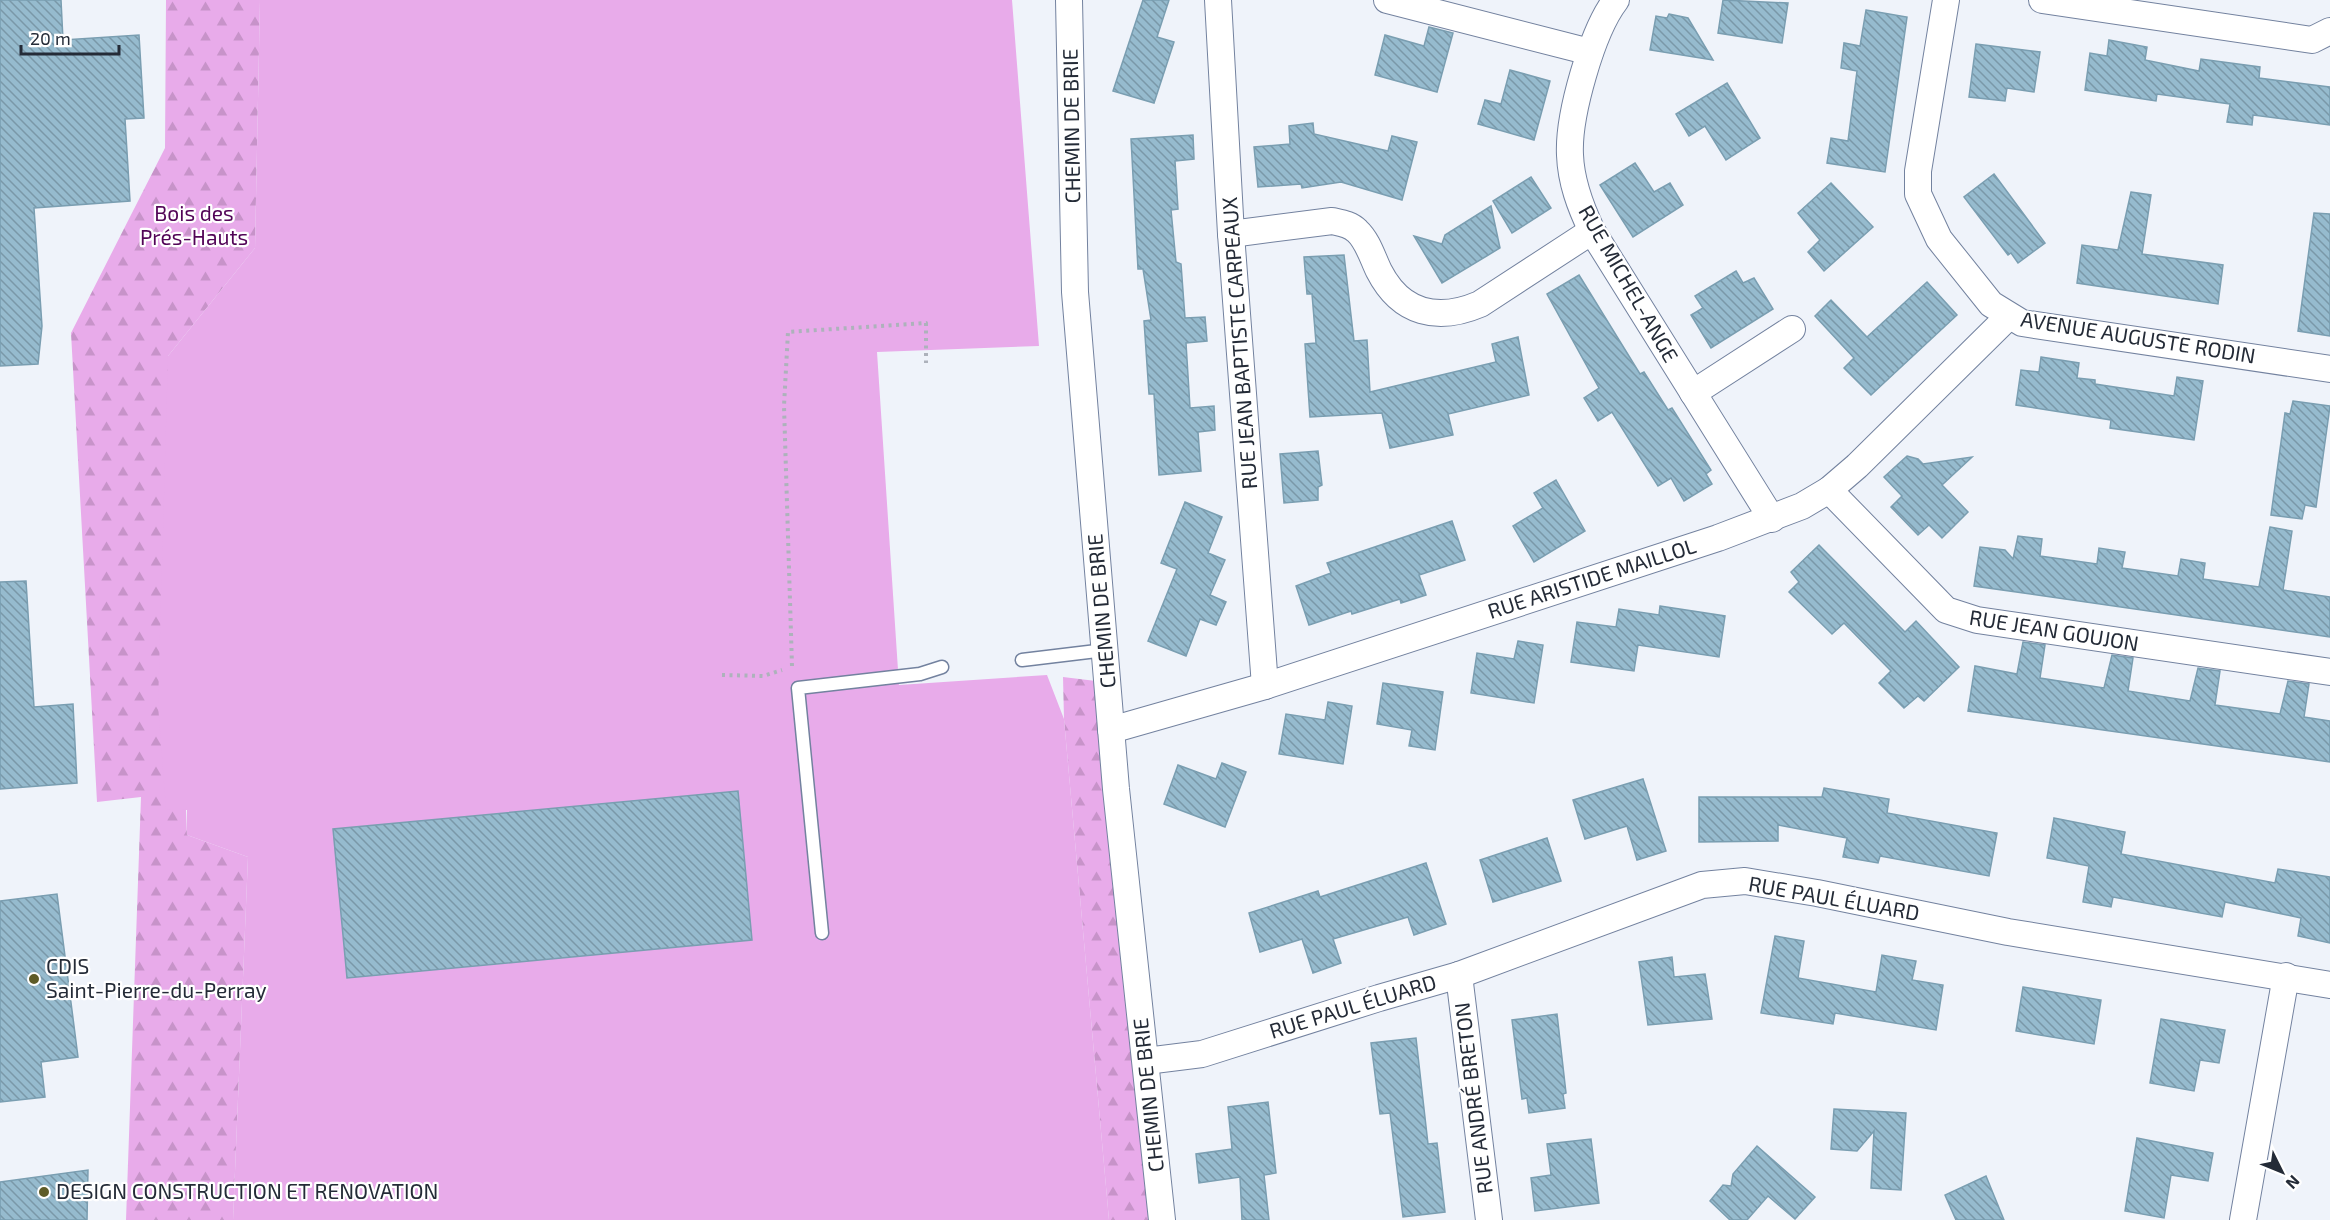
<svg xmlns="http://www.w3.org/2000/svg" width="2330" height="1220" font-family="'Exo 2',sans-serif">
<style>
.forest{fill:url(#forest-firs)}
.park{fill:#e8abea}
.building{fill:url(#building-back-hatch);stroke:#7a9eb1;stroke-width:1.5}
.lines{fill:none;stroke-linecap:round;stroke-linejoin:round}
.lane-casing{stroke:#73829f;stroke-width:15}
.street-casing{stroke:#73829f;stroke-width:28}
.path{stroke:#adb2bb;stroke-width:4;stroke-dasharray:3 4.5;stroke-linecap:butt}
.lane{stroke:#fff;stroke-width:12}
.street{stroke:#fff;stroke-width:26}
.poi-dot{fill:#5e5b27;stroke:#fff;stroke-width:2}
.labels{text-anchor:middle;stroke-width:4.5;stroke-linejoin:round;paint-order:stroke}
.street-label{font-size:21px;fill:#242b37;stroke:#fff}
.park-label{font-size:21px;fill:#520457;stroke:#fff}
.poi-label{font-size:21px;fill:#242b37;stroke:#fff;text-anchor:start}
</style>
<defs>
<pattern id="forest-firs" width="22" height="20" patternUnits="userSpaceOnUse" patternTransform="scale(1.5)"><rect width="22" height="20" fill="#e8abea"/><path d="M5 1l3.5 6h-7zM16 11l3.5 6h-7z" fill="#c793c9"/></pattern>
<pattern id="building-back-hatch" width="6" height="6" patternUnits="userSpaceOnUse" patternTransform="scale(1.5)"><rect width="6" height="6" fill="#96bbce"/><path d="M-1 5l2 2M0 0l6 6M5-1l2 2" fill="none" stroke="#7a98a8"/></pattern>
</defs>
<rect width="100%" height="100%" fill="#eff3fa"/>
<g class="forest">
<path d="M166,0H260L255,248L168,356L187,835L248,857L233,1220H126L141,797L97,802L71,333L165,148Z"/>
<path d="M1063,677L1096,681L1162,1220H1109L1064,719Z"/>
</g>
<path class="park" d="M260,0H1012L1039,346L877,352L899,685L1047,675L1064,719L1109,1220H233L248,857L187,835V810L166,809L158,705L168,356L255,248Z"/>
<g class="building">
<path d="M0,0H61L63,40L139,35L144,118L125,119L130,201L34,208L42,326L38,364L0,366Z"/>
<path d="M1143,0H1169L1157,37L1174,42L1154,103L1113,91Z"/>
<path d="M1723,0L1788,3L1782,43L1718,33Z"/>
<path d="M1866,10L1907,17L1885,172L1827,163L1831,138L1848,141L1857,71L1841,68L1844,43L1860,46Z"/>
<path d="M1669,14L1688,18L1713,60L1650,50L1656,16L1667,18Z"/>
<path d="M1429,27L1453,33L1437,92L1375,75L1385,35L1424,46Z"/>
<path d="M2109,40L2147,47L2145,60L2199,71L2201,59L2260,67L2259,78L2330,87V125L2253,115L2252,125L2227,122L2230,104L2157,94L2156,101L2085,90L2090,53L2107,56Z"/>
<path d="M1976,44L2040,52L2034,92L2007,88L2005,101L1969,97Z"/>
<path d="M1510,70L1550,81L1534,140L1478,124L1485,100L1501,104Z"/>
<path d="M1727,83L1760,138L1726,160L1705,126L1689,136L1676,114Z"/>
<path d="M1313,123L1314,134L1388,151L1392,136L1417,142L1402,200L1341,182L1302,188L1301,184L1258,187L1254,147L1290,144L1289,126Z"/>
<path d="M1193,135L1194,159L1175,161L1178,209L1171,210L1176,262L1181,264L1185,318L1205,317L1207,341L1186,343L1190,408L1214,406L1215,430L1198,432L1201,471L1159,475L1154,394H1149L1144,321L1151,320L1143,269H1138L1131,139Z"/>
<path d="M1635,163L1654,192L1670,183L1683,205L1633,237L1600,185Z"/>
<path d="M1994,174L2045,243L2018,263L2011,253L2008,255L1964,197Z"/>
<path d="M1531,177L1551,208L1512,233L1493,201Z"/>
<path d="M1831,183L1873,227L1824,271L1808,252L1820,240L1798,213Z"/>
<path d="M2131,192L2151,195L2142,254L2223,265L2218,304L2077,283L2082,245L2118,250Z"/>
<path d="M1491,206L1500,248L1442,283L1414,236L1442,244L1445,235Z"/>
<path d="M2314,213L2330,214V336L2298,331Z"/>
<path d="M1344,255L1354,341L1367,340L1370,392L1496,362L1492,344L1518,337L1529,395L1448,414L1453,435L1390,448L1382,413L1310,417L1305,344L1316,343L1312,294H1307L1304,257Z"/>
<path d="M1736,271L1743,283L1754,278L1773,309L1711,348L1691,315L1703,308L1695,296Z"/>
<path d="M1579,275L1640,374L1644,372L1668,410L1672,408L1711,470L1706,474L1712,484L1684,501L1671,478L1658,486L1612,412L1598,421L1584,398L1599,388L1547,294Z"/>
<path d="M1927,282L1957,315L1871,395L1844,368L1854,358L1815,316L1831,300L1867,337Z"/>
<path d="M2041,357L2079,363L2077,378L2095,380V384L2174,396L2177,377L2203,381L2194,440L2110,428L2111,420L2016,405L2021,370L2039,372Z"/>
<path d="M2293,401L2330,406L2316,507L2305,505L2302,519L2271,515L2285,413L2290,414Z"/>
<path d="M1318,451L1322,485L1318,487V500L1284,503L1280,454Z"/>
<path d="M1907,456L1918,459L1923,464L1972,457L1942,485L1968,512L1942,538L1929,525L1918,535L1891,507L1902,496L1884,477Z"/>
<path d="M1556,480L1585,531L1534,562L1513,526L1543,508L1534,493Z"/>
<path d="M1185,502L1222,517L1208,553L1225,560L1210,595L1226,602L1216,625L1200,619L1186,656L1148,641L1177,569L1161,563Z"/>
<path d="M1452,521L1465,560L1419,575L1426,595L1401,603L1400,599L1352,614L1351,611L1309,625L1296,586L1331,573L1327,563Z"/>
<path d="M2270,527L2292,531L2283,590L2330,597V637L1974,586L1980,547L2005,550L2013,559L2018,536L2042,539L2040,556L2097,564L2099,548L2125,552L2122,568L2178,576L2181,559L2205,563L2203,579L2259,587Z"/>
<path d="M1819,545L1905,632L1916,621L1959,667L1924,701L1918,696L1904,708L1879,683L1891,671L1844,623L1832,634L1789,592L1799,582L1791,572Z"/>
<path d="M26,581L34,707L73,704L77,783L0,789V582Z"/>
<path d="M1660,606L1725,616L1719,657L1638,645L1634,671L1571,662L1577,622L1616,627L1619,609L1659,615Z"/>
<path d="M1518,641L1543,645L1534,703L1471,693L1477,653L1514,659Z"/>
<path d="M2023,642L2045,645L2040,678L2104,688L2112,655L2133,658L2128,691L2190,701L2198,668L2220,671L2215,705L2280,714L2288,681L2309,684L2304,717L2330,721V762L1968,711L1975,666L2017,674Z"/>
<path d="M1383,683L1443,692L1435,750L1409,746L1412,730L1377,724Z"/>
<path d="M1328,702L1352,706L1343,764L1279,754L1286,714L1325,720Z"/>
<path d="M1222,763L1246,772L1225,827L1164,804L1178,765L1216,779Z"/>
<path d="M1643,779L1666,851L1637,860L1627,826L1585,839L1573,800Z"/>
<path d="M1824,788L1889,799L1887,813L1997,833L1989,876L1880,856L1878,863L1843,857L1847,838L1778,825V841L1699,842V797H1822Z"/>
<path d="M738,791L752,940L347,978L333,829Z"/>
<path d="M2054,818L2125,832L2121,854L2275,883L2278,869L2330,877V943L2298,936L2301,918L2225,902L2222,917L2113,897L2111,907L2083,902L2089,866L2047,858Z"/>
<path d="M1547,838L1561,881L1493,902L1480,860Z"/>
<path d="M1426,863L1446,924L1414,935L1408,917L1333,939L1341,963L1313,973L1302,939L1260,952L1249,913L1318,891L1320,897Z"/>
<path d="M57,894L78,1057L41,1062L45,1097L0,1102V901Z"/>
<path d="M1775,936L1804,941L1798,978L1876,992L1882,955L1916,961L1912,980L1943,985L1936,1030L1835,1013L1833,1024L1761,1013Z"/>
<path d="M1672,957L1674,977L1705,974L1712,1019L1648,1025L1639,962Z"/>
<path d="M2023,987L2101,1000L2094,1044L2016,1031Z"/>
<path d="M1557,1014L1566,1093L1563,1094L1565,1108L1529,1113L1527,1098L1522,1099L1512,1020Z"/>
<path d="M2161,1019L2225,1030L2219,1063L2200,1060L2194,1091L2150,1083Z"/>
<path d="M1416,1038L1428,1144L1437,1143L1445,1212L1403,1217L1390,1113L1380,1114L1371,1043Z"/>
<path d="M1268,1102L1276,1173L1264,1175L1269,1220H1242L1240,1177L1199,1183L1196,1154L1232,1149L1228,1107Z"/>
<path d="M1834,1109L1906,1113L1901,1190L1871,1188L1874,1131L1857,1151L1831,1149Z"/>
<path d="M2137,1138L2213,1153L2208,1181L2171,1175L2164,1218L2125,1211Z"/>
<path d="M1591,1139L1599,1203L1535,1211L1531,1178L1551,1175L1547,1144Z"/>
<path d="M1757,1146L1815,1197L1795,1219L1768,1196L1747,1220H1730L1710,1201L1723,1185L1731,1186L1733,1174Z"/>
<path d="M88,1170L87,1220H0V1182Z"/>
<path d="M1986,1176L2004,1220H1956L1945,1195Z"/>
</g>
<g class="lines">
<defs>
<g id="lane">
<path d="M1022,660L1105,650"/>
<path d="M822,933L798,688L920,674L942,667"/>
</g>
<g id="street">
<path d="M1069,0L1075,292L1116,789L1162,1220"/>
<path d="M1218,0L1231,234L1265,686"/>
<path d="M1387,0L1590,52"/>
<path d="M1616,0C1592,31 1568,116 1570,155C1571,182 1580,206 1592,231L1772,519"/>
<path d="M1946,0L1918,171V194L1939,239L1991,304L2022,323L2330,369"/>
<path d="M2042,0L2312,40L2330,31"/>
<path d="M1231,234L1332,221C1341,223 1350,224 1357,231C1368,241 1373,259 1379,271C1401,314 1438,322 1480,304L1592,231"/>
<path d="M1693,393L1792,329"/>
<path d="M1829,490L1946,610L1977,620L2330,672"/>
<path d="M1111,730L1265,686L1718,538L1802,506L1829,490L1857,466L2009,316"/>
<path d="M1459,975L1489,1220"/>
<path d="M1146,1061L1202,1054L1379,998L1459,975L1702,885L1745,881L1817,893L2008,932L2330,985"/>
<path d="M2243,1220L2286,976"/>
</g>
</defs>
<use href="#lane" class="lane-casing"/>
<use href="#street" class="street-casing"/>
<g class="path">
<path d="M792,666L784,406L788,332L926,323V363"/>
<path d="M722,675L763,676L782,670"/>
</g>
<use href="#lane" class="lane"/>
<use href="#street" class="street"/>
</g>
<g class="poi-dot">
<circle cx="34" cy="979" r="6"/>
<circle cx="44" cy="1192" r="6"/>
</g>
<g class="labels">
<g class="street-label">
<text transform="translate(1072 126) rotate(-91)" y="7">CHEMIN DE BRIE</text>
<text transform="translate(1628 284) rotate(60)" y="7">RUE MICHEL-ANGE</text>
<text transform="translate(2138 338) rotate(9)" y="7">AVENUE AUGUSTE RODIN</text>
<text transform="translate(1240 343) rotate(-94)" y="7">RUE JEAN BAPTISTE CARPEAUX</text>
<text transform="translate(1592 579) rotate(-18)" y="7">RUE ARISTIDE MAILLOL</text>
<text transform="translate(1102 611) rotate(-95)" y="7">CHEMIN DE BRIE</text>
<text transform="translate(2054 631) rotate(9)" y="7">RUE JEAN GOUJON</text>
<text transform="translate(1834 899) rotate(10)" y="7">RUE PAUL ÉLUARD</text>
<text transform="translate(1353 1007) rotate(-17)" y="7">RUE PAUL ÉLUARD</text>
<text transform="translate(1149 1095) rotate(-96)" y="7">CHEMIN DE BRIE</text>
<text transform="translate(1474 1098) rotate(-97)" y="7">RUE ANDRÉ BRETON</text>
</g>
<g class="park-label">
<text x="194" y="221">Bois des<tspan x="194" dy="24">Prés-Hauts</tspan></text>
</g>
<g class="poi-label">
<text x="46" y="974">CDIS<tspan x="46" dy="24">Saint-Pierre-du-Perray</tspan></text>
<text x="56" y="1199">DESIGN CONSTRUCTION ET RENOVATION</text>
</g>
</g>
<g transform="translate(2282 1172) rotate(133)" stroke="#ffffff" stroke-width="4.5" paint-order="stroke">
<path d="M0-4.5L10 22L0 15L-10 22Z" fill="#242b37"/>
<text y="-9" font-size="16" font-weight="bold" text-anchor="middle" fill="#242b37">N</text>
</g>
<path d="M21 45v9h98v-9" fill="none" stroke="#242b37" stroke-width="3"/>
<text x="30" y="45" font-size="18" fill="#242b37" stroke="#ffffff" stroke-width="4.5" paint-order="stroke">20 m</text>
</svg>
